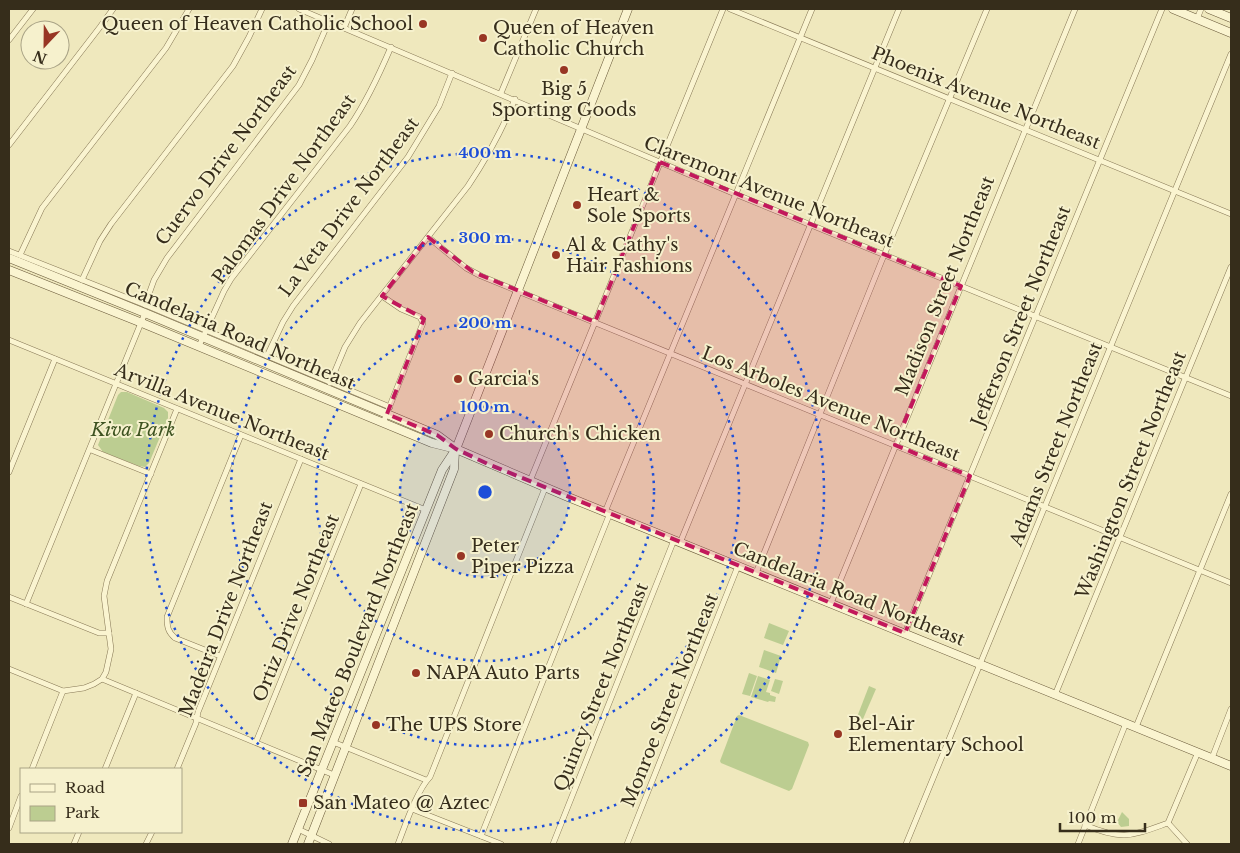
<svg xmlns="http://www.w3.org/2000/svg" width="1240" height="853" font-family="'Libre Baskerville',serif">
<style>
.green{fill:#bccd91}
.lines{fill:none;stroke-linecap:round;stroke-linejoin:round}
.minor-casing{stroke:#877856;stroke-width:6}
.secondary-casing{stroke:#695939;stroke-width:9}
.minor{stroke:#faf4d0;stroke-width:5}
.secondary{stroke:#faf4d0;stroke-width:8}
.marked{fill:#c2185b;fill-opacity:0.2;stroke:#c2185b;stroke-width:4;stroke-dasharray:10 6;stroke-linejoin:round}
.ring{fill:none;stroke:#1d4ed8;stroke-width:2.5;stroke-dasharray:2.5 5}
.poi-dot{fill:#983624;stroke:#f6f1cd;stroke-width:2}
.labels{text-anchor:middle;stroke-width:4;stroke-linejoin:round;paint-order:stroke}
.poi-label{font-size:18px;fill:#362d1b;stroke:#f6f1cd;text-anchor:start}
.street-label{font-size:18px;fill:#362d1b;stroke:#f6f1cd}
.park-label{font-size:18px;font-style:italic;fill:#3e5321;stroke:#f6f1cd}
.centre{fill:#1d4ed8;stroke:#f6f1cd;stroke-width:2.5}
.ring-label{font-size:15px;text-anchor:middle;font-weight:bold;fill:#1d4ed8;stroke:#f6f1cd;stroke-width:4;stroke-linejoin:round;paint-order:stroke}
</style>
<rect width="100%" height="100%" fill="#efe8bd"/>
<g class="green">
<path d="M121,392H127L164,408L168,412V418L149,463L145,467L139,466L103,452L98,445L118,395Z"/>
<path d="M769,623L789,631L783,645L764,638Z"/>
<path d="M764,650L781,656L776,673L759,667Z"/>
<path d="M749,673L757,676L750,696L742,694Z"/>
<path d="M758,676L770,680L766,692L770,693V695L776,697L775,702L769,701L768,702L751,697Z"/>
<path d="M775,679L783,681L779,694L771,691Z"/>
<path d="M869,686L876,689L863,719L857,717Z"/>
<path d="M739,715L808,742L809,745L792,789L789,791L721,763L720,761L737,716Z"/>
<path d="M1122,812L1129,819V826L1121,827L1117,822Z"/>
</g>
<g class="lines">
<defs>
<g id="minor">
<path d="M299,9L735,194L1231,396"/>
<path d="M730,9L1231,214"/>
<path d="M1197,19L1201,9"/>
<path d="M344,28L352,9"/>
<path d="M9,40L33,9"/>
<path d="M501,93L536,9"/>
<path d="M9,145L100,27L113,9"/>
<path d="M428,237L466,268L481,276L1231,583"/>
<path d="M9,251L143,304L390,407"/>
<path d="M20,255L42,208L166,48L189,9"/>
<path d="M82,280L100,241L111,224L233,66L249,37L262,9"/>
<path d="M382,296L401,309L420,317L423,323L383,423"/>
<path d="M145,305L154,280L167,258L299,85L312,60L329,21"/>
<path d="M9,340L426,510"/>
<path d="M199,346L224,291L231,279L350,126C367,101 379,75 391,47"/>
<path d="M267,356L283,322L293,306L408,157L439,106L452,73"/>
<path d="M330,383L345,347L360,323L468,186C487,158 502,130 515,99"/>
<path d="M91,450L151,474"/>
<path d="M9,472L55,359"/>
<path d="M530,481L723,9"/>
<path d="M605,512L812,9"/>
<path d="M680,543L899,9"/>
<path d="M756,573L882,260L987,9"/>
<path d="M9,597L99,633H109"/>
<path d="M831,603L1075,9"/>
<path d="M26,604L145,313"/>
<path d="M905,633L1162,9"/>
<path d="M220,656L175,638C168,632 167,627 167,617L241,435"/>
<path d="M9,669L63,691L84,688L94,684L102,679L106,672L111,649L104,596L107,581L177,409"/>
<path d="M102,679L334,775"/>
<path d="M1055,695L1231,267"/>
<path d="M1136,727L1231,494"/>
<path d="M256,742L361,484"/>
<path d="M333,742L426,780"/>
<path d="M1212,758L1231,709"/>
<path d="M32,769L63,691"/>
<path d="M105,769L136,693"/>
<path d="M177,769L196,723L198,712L301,459"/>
<path d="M412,809L501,844"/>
<path d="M1168,823L1187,844"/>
<path d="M1085,825C1123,841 1131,836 1168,823L1198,752"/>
<path d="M9,828L21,796"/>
<path d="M298,829L329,844"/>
<path d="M481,836L610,513"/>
<path d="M74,844L79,832"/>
<path d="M146,844L152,832"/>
<path d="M398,844C405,826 417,790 430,777L545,488"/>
<path d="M553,844L674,540"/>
<path d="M627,844L738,566"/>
<path d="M906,844L1231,54"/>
<path d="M1078,844L1126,723"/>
</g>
<g id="secondary">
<path d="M1173,9L1231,33"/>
<path d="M1209,9L1231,18"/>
<path d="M9,258L145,313L387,414L437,435L452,446"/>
<path d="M9,270L142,323L432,443L456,449L568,497L1231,766"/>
<path d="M292,844L442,470L456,449L628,9"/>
<path d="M308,844L454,469L455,451"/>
</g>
</defs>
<use href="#minor" class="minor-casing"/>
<use href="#secondary" class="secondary-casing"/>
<use href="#minor" class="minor"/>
<use href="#secondary" class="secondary"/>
</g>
<path class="marked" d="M660,162L961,286L895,445L970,476L905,633L488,464L456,449L437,435L387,414L424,319L382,296L428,237L473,272L595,322Z"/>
<circle cx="485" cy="492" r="85" fill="#1d4ed8" fill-opacity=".12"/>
<g class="ring">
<circle cx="485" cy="492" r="85"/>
<circle cx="485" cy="492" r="169"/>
<circle cx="485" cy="492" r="254"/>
<circle cx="485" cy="492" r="339"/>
</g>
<g class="poi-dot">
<circle cx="423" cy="24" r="5"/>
<circle cx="483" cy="38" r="5"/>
<circle cx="564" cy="70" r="5"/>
<circle cx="577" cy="205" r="5"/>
<circle cx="556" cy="255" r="5"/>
<circle cx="458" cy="379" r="5"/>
<circle cx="489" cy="434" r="5"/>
<circle cx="461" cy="556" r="5"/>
<circle cx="416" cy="673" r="5"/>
<circle cx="376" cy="725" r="5"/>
<circle cx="838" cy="734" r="5"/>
<rect x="298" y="798" width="10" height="10" rx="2.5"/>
</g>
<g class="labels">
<g class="poi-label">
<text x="413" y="30" text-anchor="end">Queen of Heaven Catholic School</text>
<text x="493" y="34">Queen of Heaven<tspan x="493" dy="21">Catholic Church</tspan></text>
<text x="564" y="95" text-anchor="middle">Big 5<tspan x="564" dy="21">Sporting Goods</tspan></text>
<text x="587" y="201">Heart &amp;<tspan x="587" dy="21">Sole Sports</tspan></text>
<text x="566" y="251">Al &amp; Cathy's<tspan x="566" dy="21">Hair Fashions</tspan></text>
<text x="468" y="385">Garcia's</text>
<text x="499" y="440">Church's Chicken</text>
<text x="471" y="552">Peter<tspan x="471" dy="21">Piper Pizza</tspan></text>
<text x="426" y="679">NAPA Auto Parts</text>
<text x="848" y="730">Bel-Air<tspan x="848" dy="21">Elementary School</tspan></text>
<text x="386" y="731">The UPS Store</text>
<text x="313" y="809">San Mateo @ Aztec</text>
</g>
<g class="street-label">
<text transform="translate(986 98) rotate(22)" y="6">Phoenix Avenue Northeast</text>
<text transform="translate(226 155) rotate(-53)" y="6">Cuervo Drive Northeast</text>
<text transform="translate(284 189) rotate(-54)" y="6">Palomas Drive Northeast</text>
<text transform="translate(769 192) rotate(22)" y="6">Claremont Avenue Northeast</text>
<text transform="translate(349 207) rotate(-53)" y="6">La Veta Drive Northeast</text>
<text transform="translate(945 286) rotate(-68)" y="6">Madison Street Northeast</text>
<text transform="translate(1021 316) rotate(-68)" y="6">Jefferson Street Northeast</text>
<text transform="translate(240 336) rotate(23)" y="6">Candelaria Road Northeast</text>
<text transform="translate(831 404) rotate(22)" y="6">Los Arboles Avenue Northeast</text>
<text transform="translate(222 412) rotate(22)" y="6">Arvilla Avenue Northeast</text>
<text transform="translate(1056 444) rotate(-68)" y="6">Adams Street Northeast</text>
<text transform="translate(1131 475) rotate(-68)" y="6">Washington Street Northeast</text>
<text transform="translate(849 594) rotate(22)" y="6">Candelaria Road Northeast</text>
<text transform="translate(296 608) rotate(-68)" y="6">Ortiz Drive Northeast</text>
<text transform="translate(226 609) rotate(-69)" y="6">Madeira Drive Northeast</text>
<text transform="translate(358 640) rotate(-68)" y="6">San Mateo Boulevard Northeast</text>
<text transform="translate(601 687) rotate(-68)" y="6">Quincy Street Northeast</text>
<text transform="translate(670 700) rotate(-68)" y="6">Monroe Street Northeast</text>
</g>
<g class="park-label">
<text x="133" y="436">Kiva Park</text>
</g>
</g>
<circle cx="485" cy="492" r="8" class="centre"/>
<g class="ring-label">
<text x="485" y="158">400 m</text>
<text x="485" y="243">300 m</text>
<text x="485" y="328">200 m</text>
<text x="485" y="412">100 m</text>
</g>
<rect width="1240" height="853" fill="none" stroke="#362d1b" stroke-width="20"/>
<rect x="20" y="768" width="162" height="65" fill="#f6f1cd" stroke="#a9a386"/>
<rect x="30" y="784" width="25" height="8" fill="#faf4d0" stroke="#a9a386"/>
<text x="65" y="793" font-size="15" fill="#362d1b">Road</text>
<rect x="30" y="806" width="25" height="15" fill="#bccd91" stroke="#a9a386"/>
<text x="65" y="818" font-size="15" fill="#362d1b">Park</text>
<g transform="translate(45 45) rotate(202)"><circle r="24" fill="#f6f1cd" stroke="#a9a386"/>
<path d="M0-4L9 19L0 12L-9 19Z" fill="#983624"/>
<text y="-8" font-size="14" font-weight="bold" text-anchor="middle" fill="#362d1b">N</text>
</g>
<path d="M1060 823v8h85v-8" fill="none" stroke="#362d1b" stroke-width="2.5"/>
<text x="1068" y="823" font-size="15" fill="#362d1b" stroke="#f6f1cd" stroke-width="4" paint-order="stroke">100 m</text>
</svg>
